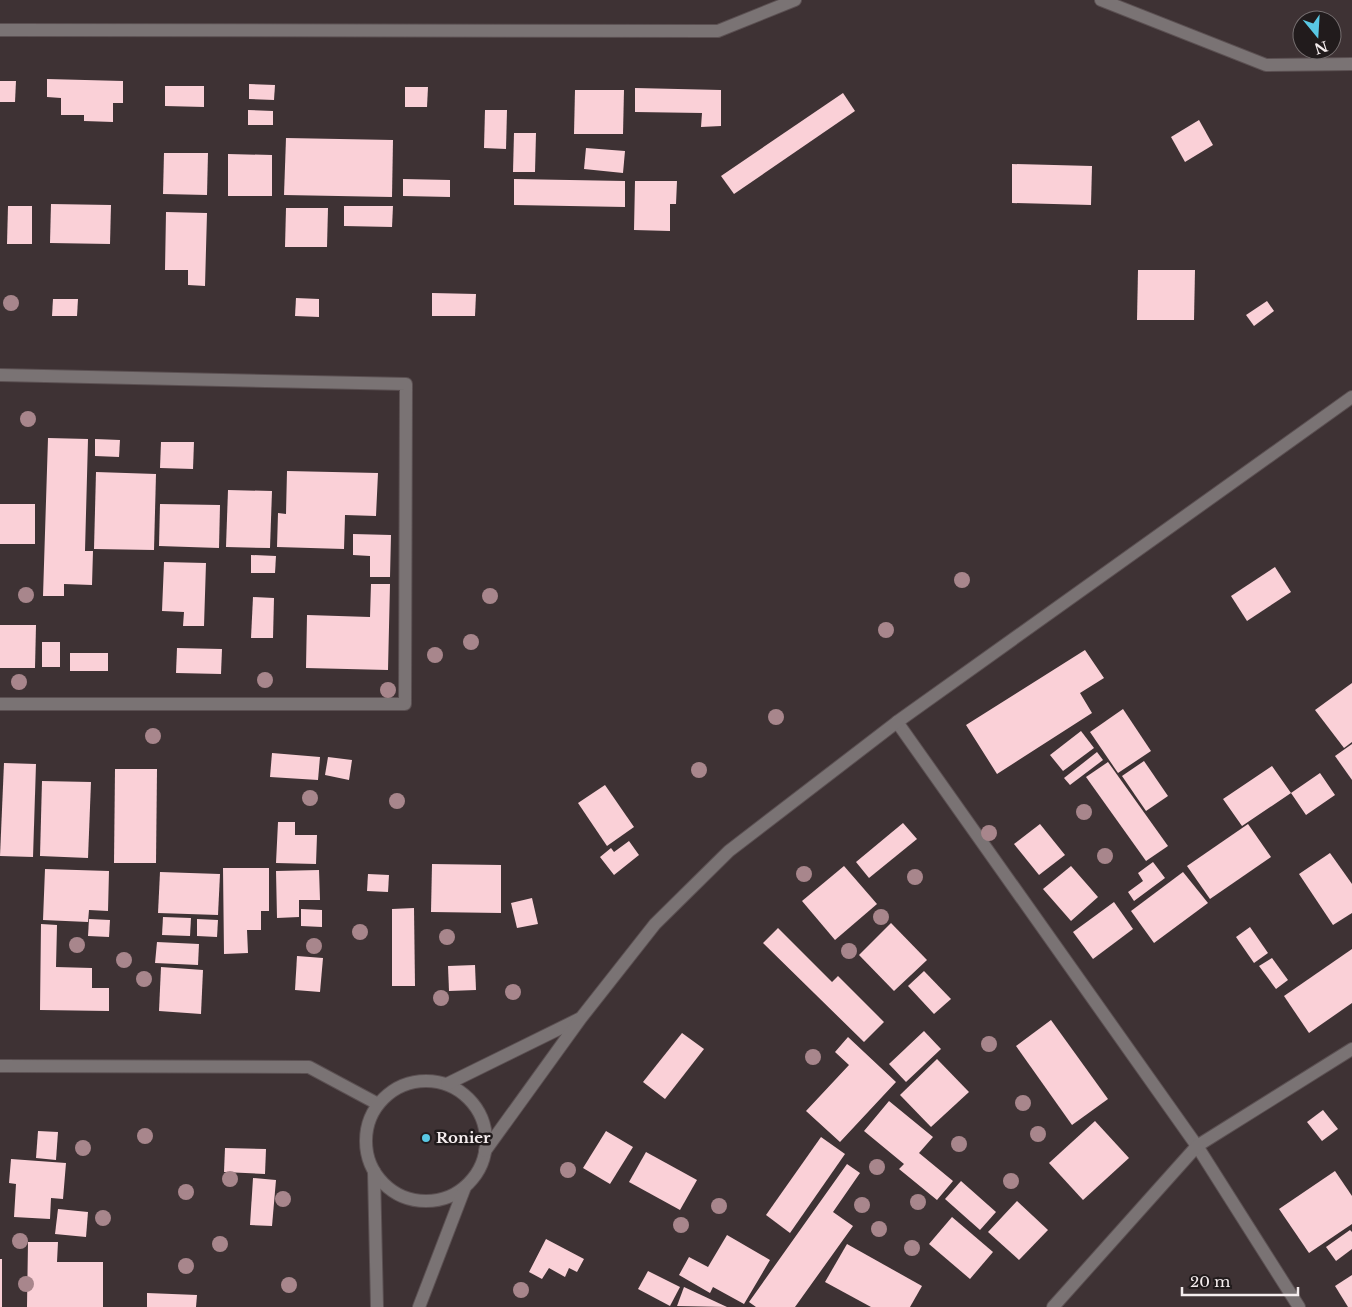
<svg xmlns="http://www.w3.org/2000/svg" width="1352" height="1307" font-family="'Libre Baskerville',serif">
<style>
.building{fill:#fad0d7}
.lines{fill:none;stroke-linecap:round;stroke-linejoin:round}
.minor-casing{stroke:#5b5052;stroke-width:14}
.minor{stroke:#7a7374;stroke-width:12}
.tree{fill:#a8868c}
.poi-dot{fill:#59c8e4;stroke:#211b1c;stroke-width:2}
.labels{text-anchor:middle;stroke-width:5;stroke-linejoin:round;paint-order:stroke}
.poi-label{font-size:15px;font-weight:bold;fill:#f5edee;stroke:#211b1c;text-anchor:start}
</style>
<rect width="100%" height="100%" fill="#3e3234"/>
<g class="building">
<path d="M47,79L123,81V103H113V122L84,121V115H61V98L47,97Z"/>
<path d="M0,81H16L15,102H0Z"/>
<path d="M249,84L275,85L274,100L249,99Z"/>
<path d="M165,86H204V107L165,106Z"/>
<path d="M405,87H428L427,107H405Z"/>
<path d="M635,88L721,90V126L701,127L702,113L635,112Z"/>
<path d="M575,90H624L623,134H574Z"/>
<path d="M843,93L855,111L734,194L721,176Z"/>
<path d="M248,110L273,111V125H248Z"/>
<path d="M485,110H507L506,149L484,148Z"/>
<path d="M1199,120L1213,145L1185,162L1171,137Z"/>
<path d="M514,133H536L535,172H513Z"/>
<path d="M286,138L393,140L392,197L284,195Z"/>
<path d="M586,148L625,151L623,173L584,169Z"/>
<path d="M164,153H208L207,195L163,194Z"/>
<path d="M228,154L272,155V196H228Z"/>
<path d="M1012,164L1092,166L1091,205L1012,203Z"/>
<path d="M403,179L450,180V197L403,196Z"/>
<path d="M514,179L625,181V207L514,205Z"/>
<path d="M635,181H677L676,204H670V231L634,230Z"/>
<path d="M51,204L111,205L110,244L50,243Z"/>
<path d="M8,206H32V244H7Z"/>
<path d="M344,206H393L392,227L344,226Z"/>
<path d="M286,208H328L327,247H285Z"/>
<path d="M166,212L207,213L205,286L188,285V270H165Z"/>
<path d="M1138,270H1195L1194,320H1137Z"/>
<path d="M432,293L476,294L475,316H432Z"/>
<path d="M296,298L319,299V317L295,316Z"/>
<path d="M53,299H78L77,316H52Z"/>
<path d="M1267,301L1274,311L1254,326L1246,315Z"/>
<path d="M48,438L88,439L85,551H93L92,585L64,584V596H43Z"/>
<path d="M95,439L120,440L119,457L95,456Z"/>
<path d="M161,442H194L193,469L160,468Z"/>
<path d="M287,471L378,473L376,516L345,515L344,549L277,547L278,513L286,514Z"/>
<path d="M96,472L156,474L154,550L94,549Z"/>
<path d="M228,490L272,491L270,548L226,547Z"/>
<rect x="0" y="504" width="35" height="40"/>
<path d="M160,504L220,505L219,548L159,546Z"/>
<path d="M353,534L391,535L390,577H370V556L353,555Z"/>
<path d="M251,555L276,556L275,573H251Z"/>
<path d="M164,562L206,563L204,626H183L184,612L162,611Z"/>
<path d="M1275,567L1291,592L1247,621L1231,596Z"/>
<path d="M371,584H390L388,670L306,668L307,615L370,617Z"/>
<path d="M253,597L274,598L273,638H251Z"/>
<path d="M0,625H36L35,668H0Z"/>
<rect x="42" y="642" width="18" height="25"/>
<path d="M177,648L222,649L221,674L176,673Z"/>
<path d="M1085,650L1104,678L1080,693L1092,713L997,774L966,725Z"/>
<rect x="70" y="653" width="38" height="18"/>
<path d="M1352,683V742L1344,748L1315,710Z"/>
<path d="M1123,709L1151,751L1118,773L1090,732Z"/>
<path d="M1081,731L1094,748L1063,771L1050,755Z"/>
<path d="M1352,744V780L1335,756Z"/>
<path d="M1097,752L1103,760L1070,785L1064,778Z"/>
<path d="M272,753L320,757L318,780L270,777Z"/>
<path d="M328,757L352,760L349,780L325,775Z"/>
<path d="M1144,761L1168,796L1146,811L1122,776Z"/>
<path d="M1108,762L1168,846L1146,861L1086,777Z"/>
<path d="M4,763L36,764L33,857L0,856Z"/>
<path d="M1272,766L1291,793L1320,773L1335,795L1306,815L1291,793L1242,826L1223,799Z"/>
<path d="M115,769H157L156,863H114Z"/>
<path d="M42,781L91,782L88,858L40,856Z"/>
<path d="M605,785L634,827L607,846L578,803Z"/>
<path d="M278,822H295V835H317L316,864L276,863Z"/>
<path d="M903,823L917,839L869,878L856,862Z"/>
<path d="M1040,824L1065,855L1039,875L1014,844Z"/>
<path d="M1248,824L1271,857L1210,899L1187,866Z"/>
<path d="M629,841L639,855L614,875L600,857L611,848L614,852Z"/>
<path d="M1330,853L1352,884V913L1333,925L1299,874Z"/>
<path d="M1153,862L1165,878L1134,901L1128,892L1143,881L1138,873Z"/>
<path d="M432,864L501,865V913L431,912Z"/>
<path d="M844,866L877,904L835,940L802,901Z"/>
<path d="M1071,866L1098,897L1071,921L1043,889Z"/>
<path d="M223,868H269V911H261V930H247L248,953L224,954Z"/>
<path d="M45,869L109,871L108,911L89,910L88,922L43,920Z"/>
<path d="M319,870L320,900H299V917L277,918L276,871Z"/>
<path d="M160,872L220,874L218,915L158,913Z"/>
<path d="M1183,872L1208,903L1154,943L1131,911Z"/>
<path d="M368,874L389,875L388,892L367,891Z"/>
<path d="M532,898L538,924L517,928L511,903Z"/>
<path d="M1114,902L1133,929L1093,959L1073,932Z"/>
<path d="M414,908L415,986H392V909Z"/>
<path d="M301,909L322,910V927L301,926Z"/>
<path d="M163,917L191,918L190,936L162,935Z"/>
<path d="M89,919L110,920L109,937L88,936Z"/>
<path d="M197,919L218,920L217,937L197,936Z"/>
<path d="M891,923L927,960L894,991L859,955Z"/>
<path d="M41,924L57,925L56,967L92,968V988H109V1011L40,1010Z"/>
<path d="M1250,927L1268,953L1254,963L1236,937Z"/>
<path d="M778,928L832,982L838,976L884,1022L864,1042L763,943Z"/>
<path d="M157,942L199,944L198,965L155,963Z"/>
<path d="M1352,949V1003L1309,1033L1284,996Z"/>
<path d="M297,956L323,958L320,992L295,990Z"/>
<path d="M1272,958L1288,980L1276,989L1259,966Z"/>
<path d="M475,965L476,990L449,991L448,966Z"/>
<path d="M161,967L203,970L201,1014L159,1011Z"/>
<path d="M924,971L951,999L934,1014L908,986Z"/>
<path d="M1051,1020L1108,1099L1072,1125L1016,1046Z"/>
<path d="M924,1031L941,1049L906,1082L889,1064Z"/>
<path d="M682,1033L704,1049L665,1099L643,1082Z"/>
<path d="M848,1037L896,1082L840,1142L806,1111L849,1065L835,1052Z"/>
<path d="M937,1059L969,1092L931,1127L900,1095Z"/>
<path d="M889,1101L933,1137L919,1153L953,1181L937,1200L899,1169L904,1164L864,1131Z"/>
<path d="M1323,1110L1338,1129L1322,1141L1307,1122Z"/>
<path d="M1095,1121L1129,1158L1083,1200L1049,1163Z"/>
<path d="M38,1131L58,1132L56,1160L36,1158Z"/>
<path d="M606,1131L633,1147L610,1184L583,1168Z"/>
<path d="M821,1137L845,1154L790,1233L766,1215Z"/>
<path d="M225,1148L266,1149L265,1174L224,1172Z"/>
<path d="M646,1152L697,1180L680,1210L629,1182Z"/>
<path d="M11,1159L66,1163L63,1199L51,1198L50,1219L14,1217L16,1184L9,1183Z"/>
<path d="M847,1164L860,1173L833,1212L853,1226L795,1307H756L749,1302Z"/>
<path d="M1335,1171L1352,1196V1224L1309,1253L1279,1209Z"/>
<path d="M253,1178L276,1180L272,1226L250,1225Z"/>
<path d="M961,1181L996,1212L980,1230L945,1199Z"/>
<path d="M1017,1201L1048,1230L1019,1260L988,1232Z"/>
<path d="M58,1209L88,1212L86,1237L55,1234Z"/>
<path d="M952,1217L993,1252L970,1279L929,1244Z"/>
<path d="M1350,1230L1352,1232V1249L1336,1261L1326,1247Z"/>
<path d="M727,1235L770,1260L744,1304L713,1287L710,1293L679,1275L689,1257L708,1267Z"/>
<path d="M546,1239L584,1259L577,1272L569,1268L565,1277L549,1268L542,1279L529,1272Z"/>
<path d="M28,1242H58L57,1262H103V1307H27Z"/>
<path d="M847,1244L922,1286L910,1307H871L825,1282Z"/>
<rect x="0" y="1259" width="2" height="48"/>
<path d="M648,1271L680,1287L670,1306L638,1289Z"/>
<path d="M1352,1275V1307H1348L1335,1286Z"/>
<path d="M684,1287L727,1307L677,1306Z"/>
<path d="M147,1293L197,1295L196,1307H147Z"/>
</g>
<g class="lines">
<defs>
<g id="minor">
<path d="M1101,0L1266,65L1352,64"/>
<path d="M0,30L718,31L795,0"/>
<path d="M0,375L406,384L405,704H0"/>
<path d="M897,722L1197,1146L1299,1307"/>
<path d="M0,1066L309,1067L378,1104"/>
<circle cx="426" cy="1141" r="60"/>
<path d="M447,1084L579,1019"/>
<path d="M485,1151L581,1018L655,924L729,851L897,722L1352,397"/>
<path d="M374,1171L377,1307"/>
<path d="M419,1307L465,1187"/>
<path d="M1053,1307L1197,1146L1352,1049"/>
</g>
</defs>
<use href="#minor" class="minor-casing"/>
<use href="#minor" class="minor"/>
</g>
<g class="tree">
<circle cx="11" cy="303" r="8"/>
<circle cx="28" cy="419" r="8"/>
<circle cx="962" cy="580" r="8"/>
<circle cx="26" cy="595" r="8"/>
<circle cx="490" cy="596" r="8"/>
<circle cx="886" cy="630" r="8"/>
<circle cx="471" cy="642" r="8"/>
<circle cx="435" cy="655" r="8"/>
<circle cx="265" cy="680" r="8"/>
<circle cx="19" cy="682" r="8"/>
<circle cx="388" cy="690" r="8"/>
<circle cx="776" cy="717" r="8"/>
<circle cx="153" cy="736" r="8"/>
<circle cx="699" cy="770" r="8"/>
<circle cx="310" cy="798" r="8"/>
<circle cx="397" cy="801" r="8"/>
<circle cx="1084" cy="812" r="8"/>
<circle cx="989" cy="833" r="8"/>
<circle cx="1105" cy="856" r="8"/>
<circle cx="804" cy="874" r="8"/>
<circle cx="915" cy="877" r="8"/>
<circle cx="881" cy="917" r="8"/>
<circle cx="360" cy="932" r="8"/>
<circle cx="447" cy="937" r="8"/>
<circle cx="77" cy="945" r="8"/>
<circle cx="314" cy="946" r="8"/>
<circle cx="849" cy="951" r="8"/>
<circle cx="124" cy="960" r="8"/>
<circle cx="144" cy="979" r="8"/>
<circle cx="513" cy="992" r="8"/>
<circle cx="441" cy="998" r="8"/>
<circle cx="989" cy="1044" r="8"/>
<circle cx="813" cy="1057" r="8"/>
<circle cx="1023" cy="1103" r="8"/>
<circle cx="1038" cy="1134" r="8"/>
<circle cx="145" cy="1136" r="8"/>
<circle cx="959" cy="1144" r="8"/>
<circle cx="83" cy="1148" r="8"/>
<circle cx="877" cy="1167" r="8"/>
<circle cx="568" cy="1170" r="8"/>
<circle cx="230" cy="1179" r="8"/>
<circle cx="1011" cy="1181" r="8"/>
<circle cx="186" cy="1192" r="8"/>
<circle cx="283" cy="1199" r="8"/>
<circle cx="918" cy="1202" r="8"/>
<circle cx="862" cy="1205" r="8"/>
<circle cx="719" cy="1206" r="8"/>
<circle cx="103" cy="1218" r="8"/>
<circle cx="681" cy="1225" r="8"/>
<circle cx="879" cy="1229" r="8"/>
<circle cx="20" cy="1241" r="8"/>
<circle cx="220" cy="1244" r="8"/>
<circle cx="912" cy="1248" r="8"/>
<circle cx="186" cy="1266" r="8"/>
<circle cx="26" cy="1284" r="8"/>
<circle cx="289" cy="1285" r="8"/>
<circle cx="521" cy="1290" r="8"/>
</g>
<circle class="poi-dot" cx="426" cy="1138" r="5"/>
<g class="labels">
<g class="poi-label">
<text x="436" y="1143">Ronier</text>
</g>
</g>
<g transform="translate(1317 35) rotate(162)"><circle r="24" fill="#211b1c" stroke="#766f70"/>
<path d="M0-4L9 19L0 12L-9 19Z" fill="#59c8e4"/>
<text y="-8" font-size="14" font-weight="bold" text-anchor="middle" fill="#f5edee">N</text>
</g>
<path d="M1182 1287v8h116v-8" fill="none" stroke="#f5edee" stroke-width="2.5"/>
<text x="1190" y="1287" font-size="15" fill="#f5edee" stroke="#211b1c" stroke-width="4" paint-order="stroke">20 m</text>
</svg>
